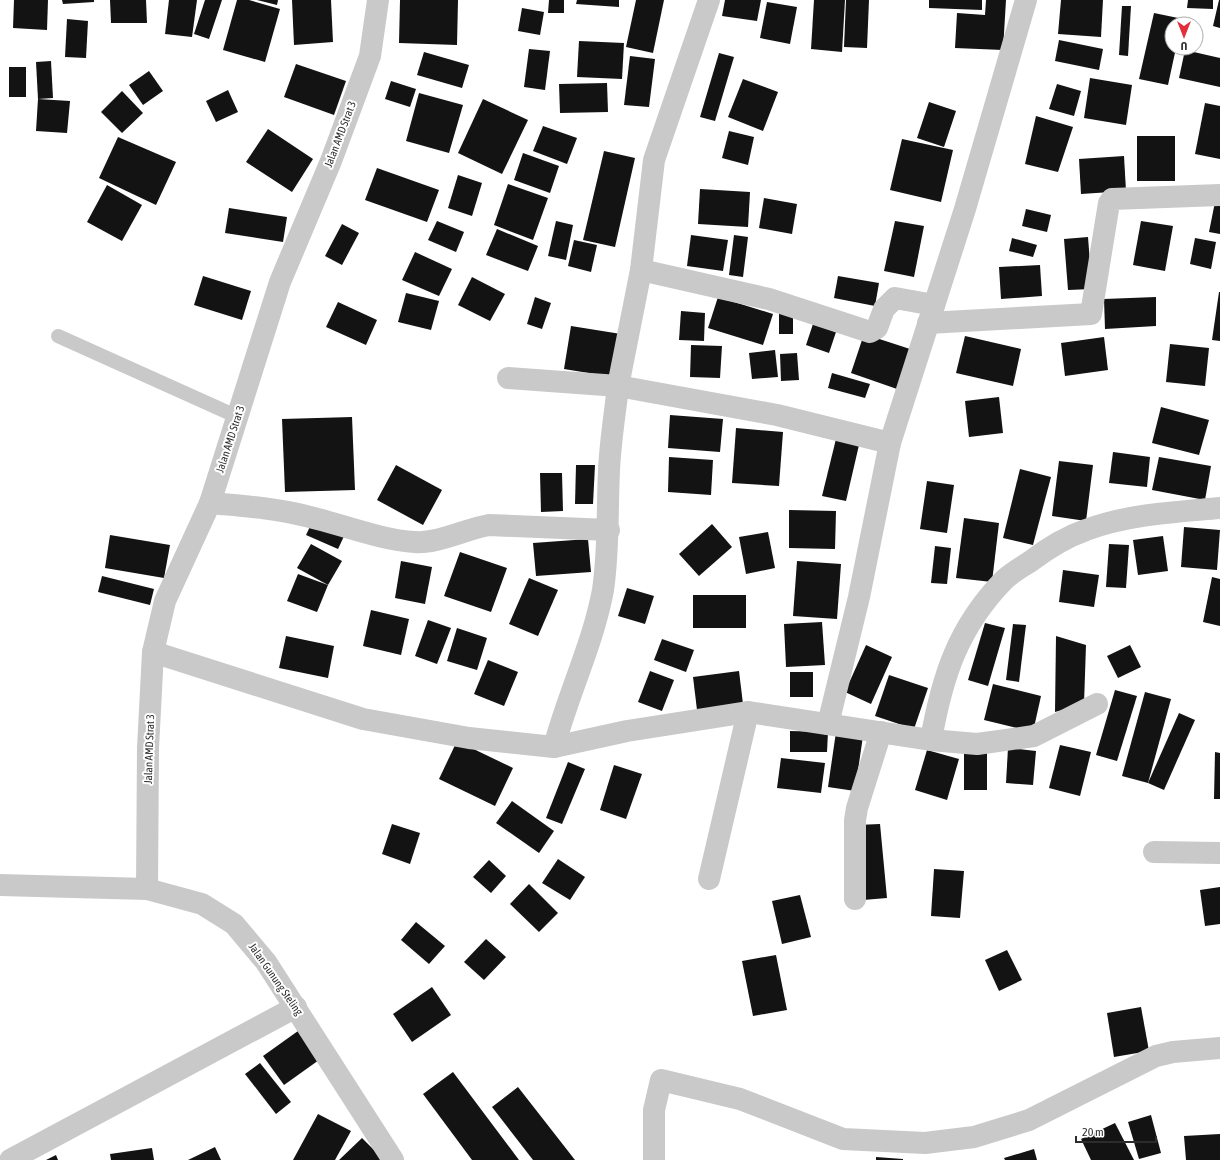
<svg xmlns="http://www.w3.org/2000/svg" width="1220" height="1160" font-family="'Asap Condensed',sans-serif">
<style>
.building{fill:#131313}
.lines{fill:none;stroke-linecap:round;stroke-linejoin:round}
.service{stroke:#c9c9c9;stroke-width:14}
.minor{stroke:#c9c9c9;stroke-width:22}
.labels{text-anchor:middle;stroke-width:4;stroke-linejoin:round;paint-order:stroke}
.street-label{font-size:11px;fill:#2c2c2c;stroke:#fff}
</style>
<rect width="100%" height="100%" fill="#fff"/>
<g class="building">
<path d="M14,0H48L47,30L13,28Z"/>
<path d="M62,0H94V2L63,4Z"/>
<path d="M110,0H146L147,23H111Z"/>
<path d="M169,0H197L192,37L165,34Z"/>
<path d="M205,0H222L209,39L194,34Z"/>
<path d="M237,0H249L280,9L265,62L223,50Z"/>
<path d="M257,0H278L277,5Z"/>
<path d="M292,0H331L333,42L294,45Z"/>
<path d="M400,0H458L457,45L399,43Z"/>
<path d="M549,0H564V13H548Z"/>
<path d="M577,0H619V7L576,4Z"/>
<path d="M636,0H664L653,53L626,47Z"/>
<path d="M725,0H761L757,21L722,16Z"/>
<path d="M814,0H845L842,52L811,49Z"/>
<path d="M846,0H869L867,48L844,47Z"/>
<path d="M929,0H982V10L929,8Z"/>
<path d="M986,0H1006L1003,50L955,48L957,13L985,15Z"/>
<path d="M1061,0H1103L1101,37L1058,34Z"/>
<path d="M1188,0H1213V9L1187,8Z"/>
<path d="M1219,0H1220V28L1213,26Z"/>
<path d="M767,2L797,7L790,44L760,38Z"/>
<path d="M1122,6H1131L1128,56L1119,55Z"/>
<path d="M522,8L544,12L540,35L518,31Z"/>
<path d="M1154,13L1183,19L1182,24H1172V48H1176L1168,85L1139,79Z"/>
<path d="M67,19L88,21L86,58L65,57Z"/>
<path d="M1059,40L1103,49L1099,70L1055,61Z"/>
<path d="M579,41L624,43L622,79L577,77Z"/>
<path d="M529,49L550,51L545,90L524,87Z"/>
<path d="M1185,50L1220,58V87L1179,78Z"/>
<path d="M424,52L469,65L462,88L417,75Z"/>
<path d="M719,53L734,57L715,121L700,117Z"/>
<path d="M630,56L655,59L649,107L624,105Z"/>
<path d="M51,61L53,98L38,99L36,62Z"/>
<path d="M296,64L346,81L334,115L284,97Z"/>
<rect x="9" y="67" width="17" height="30"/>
<path d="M149,71L163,91L143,105L129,85Z"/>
<path d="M1090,78L1132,85L1126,125L1084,118Z"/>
<path d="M743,79L778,92L763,131L728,117Z"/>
<path d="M391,81L416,89L410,107L385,99Z"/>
<path d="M607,83L608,112L560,113L559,84Z"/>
<path d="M1057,84L1081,91L1074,116L1049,109Z"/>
<path d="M228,90L238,112L216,122L206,101Z"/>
<path d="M122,91L143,113L122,133L101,112Z"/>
<path d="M419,93L463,105L449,153L406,141Z"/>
<path d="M38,99L70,101L67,133L36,131Z"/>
<path d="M483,99L528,120L502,174L458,153Z"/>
<path d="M929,102L956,111L944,147L917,138Z"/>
<path d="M1205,103L1220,106V159L1195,154Z"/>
<path d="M1036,116L1073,127L1058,172L1025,164Z"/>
<path d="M543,126L577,138L567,164L533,151Z"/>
<path d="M268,129L313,159L292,192L246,162Z"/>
<path d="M729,131L754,137L748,165L722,158Z"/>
<rect x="1137" y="136" width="38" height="45"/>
<path d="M118,137L176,162L156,205L99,178Z"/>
<path d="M902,139L953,150L941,202L890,190Z"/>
<path d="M604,151L635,158L615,247L583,240Z"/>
<path d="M523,153L559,166L550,193L514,180Z"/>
<path d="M1124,156L1126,191L1081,194L1079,159Z"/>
<path d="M377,168L439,190L427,222L365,200Z"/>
<path d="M458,175L482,183L472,216L448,208Z"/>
<path d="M508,184L548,198L533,240L494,225Z"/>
<path d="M107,185L142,205L122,241L87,222Z"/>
<path d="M700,189L750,192L748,227L698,224Z"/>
<path d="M764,198L797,204L792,234L759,228Z"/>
<path d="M1215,202L1220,203V234L1209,232Z"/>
<path d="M229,208L287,217L283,242L225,233Z"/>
<path d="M1026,209L1051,215L1047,232L1022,226Z"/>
<path d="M437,221L464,232L456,252L428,240Z"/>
<path d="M556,221L573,225L566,260L548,256Z"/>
<path d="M895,221L924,226L914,277L884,271Z"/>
<path d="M1141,221L1173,226L1165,271L1133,265Z"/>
<path d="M342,224L359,233L342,265L325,256Z"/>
<path d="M497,229L538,246L528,271L486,255Z"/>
<path d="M691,235L728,240L723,271L687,266Z"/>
<path d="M734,235L748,237L743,277L729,275Z"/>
<path d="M1088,237L1092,289L1068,290L1064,239Z"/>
<path d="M1012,238L1037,245L1033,257L1009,251Z"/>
<path d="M1195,238L1216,242L1211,269L1190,264Z"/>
<path d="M574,240L597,245L591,272L568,266Z"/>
<path d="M415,252L452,269L439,296L402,280Z"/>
<path d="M1040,265L1042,296L1001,299L999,267Z"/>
<path d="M203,276L251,291L242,320L194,305Z"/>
<path d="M838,276L879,283L875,306L834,298Z"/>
<path d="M472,277L505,294L490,321L458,305Z"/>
<path d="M1219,292H1220V341L1212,340Z"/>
<path d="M406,293L439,301L431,330L398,322Z"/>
<path d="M535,297L551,303L542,329L527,324Z"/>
<path d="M718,297L773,314L763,345L708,328Z"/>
<path d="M1156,297V326L1105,329L1104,299Z"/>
<path d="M338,302L377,320L366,345L326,327Z"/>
<rect x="779" y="310" width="14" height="24"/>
<path d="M681,311L705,313L704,341L679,340Z"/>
<path d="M813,324L836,332L829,353L806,345Z"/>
<path d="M571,326L621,334L613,377L564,369Z"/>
<path d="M864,334L910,349L897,389L851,373Z"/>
<path d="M965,336L1021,349L1013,386L956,373Z"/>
<path d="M1104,337L1108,370L1065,376L1061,343Z"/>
<path d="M1170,344L1209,348L1205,386L1166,382Z"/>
<path d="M691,345L722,346L720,378L690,377Z"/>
<path d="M775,350L778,377L752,379L749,353Z"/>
<path d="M797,353L799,380L781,381L780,354Z"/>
<path d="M832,373L870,384L865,398L828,388Z"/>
<path d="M999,397L1003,433L969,437L965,401Z"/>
<path d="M1161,407L1209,420L1199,455L1152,443Z"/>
<path d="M670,415L723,419L720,452L668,448Z"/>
<path d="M352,417L355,490L285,492L282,419Z"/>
<path d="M736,428L783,432L779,486L732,483Z"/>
<path d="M836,439L859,445L846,501L822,496Z"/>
<path d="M1113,452L1150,457L1147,487L1109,483Z"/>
<path d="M669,457L713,460L711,495L668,492Z"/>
<path d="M1159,457L1211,466L1205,500L1152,490Z"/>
<path d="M1059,461L1093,465L1086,521L1052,516Z"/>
<path d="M396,465L442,490L423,525L377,500Z"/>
<path d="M576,465H595L593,504H575Z"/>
<path d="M1020,469L1051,477L1033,545L1003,538Z"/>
<path d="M540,473H562L563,511L541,512Z"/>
<path d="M927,481L954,485L947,533L920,529Z"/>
<path d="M789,510L836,511L835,549L789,548Z"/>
<path d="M314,518L346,532L338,549L306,535Z"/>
<path d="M964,518L999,523L992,582L956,578Z"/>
<path d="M712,524L732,547L699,576L679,554Z"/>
<path d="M1184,527L1220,530L1217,570L1181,567Z"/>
<path d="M768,532L775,568L746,574L739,537Z"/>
<path d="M110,535L170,545L164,578L105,568Z"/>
<path d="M1163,536L1168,571L1138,575L1133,540Z"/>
<path d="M588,539L591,572L536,576L533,543Z"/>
<path d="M311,544L342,561L328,585L297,568Z"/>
<path d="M1109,544L1129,545L1126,588L1106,587Z"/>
<path d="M935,546L951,548L947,584L931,583Z"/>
<path d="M460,552L507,568L491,612L444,596Z"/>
<path d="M401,561L432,567L425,604L395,598Z"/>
<path d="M797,561L841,564L837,619L793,616Z"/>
<path d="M1063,570L1099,575L1094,607L1059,602Z"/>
<path d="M298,574L328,585L317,612L287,601Z"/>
<path d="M102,576L154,589L150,605L98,592Z"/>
<path d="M1212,577L1220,579V626L1203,622Z"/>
<path d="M529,578L558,590L538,636L509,624Z"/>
<path d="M627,588L654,596L645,624L618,616Z"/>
<rect x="693" y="595" width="53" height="33"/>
<path d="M371,610L409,619L401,655L363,646Z"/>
<path d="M428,620L451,628L437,664L415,656Z"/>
<path d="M822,622L825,665L786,667L784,624Z"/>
<path d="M985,623L1005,628L988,686L968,680Z"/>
<path d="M1013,624L1026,625L1019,682L1006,680Z"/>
<path d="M457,628L487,638L477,670L447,661Z"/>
<path d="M286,636L334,646L328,678L279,668Z"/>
<path d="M1056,636L1086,645L1084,704L1055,712Z"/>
<path d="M662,639L694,650L686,672L654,660Z"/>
<path d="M866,645L892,657L871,704L845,692Z"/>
<path d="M1130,645L1141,667L1118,678L1107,656Z"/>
<path d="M488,660L518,672L504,706L474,694Z"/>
<path d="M650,671L674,680L662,711L638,702Z"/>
<path d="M739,671L743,704L697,710L693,677Z"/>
<rect x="790" y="672" width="23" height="25"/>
<path d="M889,675L928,688L914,729L875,716Z"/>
<path d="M993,684L1041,696L1033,732L984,720Z"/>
<path d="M1115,690L1137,696L1117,761L1096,755Z"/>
<path d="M1145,692L1171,699L1148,783L1122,776Z"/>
<path d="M1179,713L1195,720L1164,790L1148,783Z"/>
<path d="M790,731L828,732L827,752H790Z"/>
<path d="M836,732L863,736L855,791L828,787Z"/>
<path d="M457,741L513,768L495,806L439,779Z"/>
<path d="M1060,745L1091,752L1080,796L1049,788Z"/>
<rect x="964" y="746" width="23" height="44"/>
<path d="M1008,748L1036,751L1033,785L1006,783Z"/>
<path d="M927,750L959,759L947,800L915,790Z"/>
<path d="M1215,752L1220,753V799H1214Z"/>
<path d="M781,758L825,763L821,793L777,788Z"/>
<path d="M568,762L585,769L562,824L546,818Z"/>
<path d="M614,765L642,774L626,819L600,810Z"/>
<path d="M512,801L554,831L539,853L496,823Z"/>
<path d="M392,824L420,833L410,864L382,854Z"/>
<path d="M880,824L887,898L863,900L857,825Z"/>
<path d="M558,859L585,877L570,900L542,883Z"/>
<path d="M489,860L506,876L491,893L473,877Z"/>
<path d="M934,869L964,871L960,918L931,916Z"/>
<path d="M529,884L558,913L539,932L510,904Z"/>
<path d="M1220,887V924L1205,926L1200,890Z"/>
<path d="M800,895L811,937L782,944L772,901Z"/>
<path d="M416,922L445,946L429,964L401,940Z"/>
<path d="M486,939L506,957L484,980L464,962Z"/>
<path d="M1007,950L1022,980L999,991L985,960Z"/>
<path d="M776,955L787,1010L753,1016L742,961Z"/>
<path d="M432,987L451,1015L412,1042L393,1014Z"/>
<path d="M1141,1007L1149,1051L1114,1057L1107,1013Z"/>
<path d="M298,1031L319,1060L284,1085L263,1056Z"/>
<path d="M260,1063L291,1102L276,1114L245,1074Z"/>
<path d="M453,1072L519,1160H472L423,1094Z"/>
<path d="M518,1087L575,1160H533L492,1107Z"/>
<path d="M318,1114L351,1131L335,1160H293Z"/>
<path d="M1151,1115L1161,1153L1139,1159L1128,1122Z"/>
<path d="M1115,1123L1134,1160H1091L1081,1139Z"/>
<path d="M1220,1134V1160H1186L1184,1136Z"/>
<path d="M362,1138L384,1160H339Z"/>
<path d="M215,1147L221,1160H188Z"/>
<path d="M152,1148L154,1160H111L110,1154Z"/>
<path d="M1034,1149L1037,1160H1005L1004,1158Z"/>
<path d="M56,1155L58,1160H46Z"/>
<path d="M876,1157L903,1159V1160H876Z"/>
</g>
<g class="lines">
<path class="service" d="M58,336L238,417"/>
<g class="minor">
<path d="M641,270L769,299L870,332L877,328L884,309L895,298L934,305"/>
<path d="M928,323L1091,314L1109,203L1112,199L1220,195"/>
<path d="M508,378L618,386L641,270L654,160L709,0"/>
<path d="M210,503C242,506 275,508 306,516C341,524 380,540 415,542C437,544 466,529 489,525L609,530"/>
<path d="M153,652L363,719L469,738L554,747L627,731L748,712L931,740L977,744L1034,736L1097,704"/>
<path d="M828,724L859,597L890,443L965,209L1026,0"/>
<path d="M931,740C942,677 958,627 1004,580C1011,573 1022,567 1031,561C1048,548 1066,537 1086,530C1128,514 1176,512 1220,508"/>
<path d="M554,747C568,694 593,644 603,590C609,550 607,511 609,471C610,443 615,414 618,386L777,415L890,443"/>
<path d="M1154,852L1220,853"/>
<path d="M709,879L748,712"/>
<path d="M0,885L147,889L202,904L234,924L266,962L393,1160"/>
<path d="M147,889L148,748L153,652L165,601L210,503L280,282L331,161L370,56L378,0"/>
<path d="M855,899V820L857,808L881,732"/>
<path d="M10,1160L296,1007"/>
<path d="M654,1160V1110L661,1080L740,1099L843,1139L925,1143L974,1137L1029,1120L1156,1056L1173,1052L1220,1048"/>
</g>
</g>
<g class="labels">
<g class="street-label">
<text transform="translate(340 134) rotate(-69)" y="4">Jalan AMD Strat 3</text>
<text transform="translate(230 439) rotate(-72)" y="4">Jalan AMD Strat 3</text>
<text transform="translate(149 749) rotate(-88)" y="4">Jalan AMD Strat 3</text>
<text transform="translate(276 979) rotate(55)" y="4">Jalan Gunung Steling</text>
</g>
</g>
<g transform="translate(1184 36) rotate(180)"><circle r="19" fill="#ffffff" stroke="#ababab"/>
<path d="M0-3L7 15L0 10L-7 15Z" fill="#e32f3b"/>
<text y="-6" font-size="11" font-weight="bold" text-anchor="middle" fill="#2c2c2c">U</text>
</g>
<path d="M1076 1136v6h80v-6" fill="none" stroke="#2c2c2c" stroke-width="2"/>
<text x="1082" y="1136" font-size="12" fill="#2c2c2c" stroke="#ffffff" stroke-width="3" paint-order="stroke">20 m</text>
</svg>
